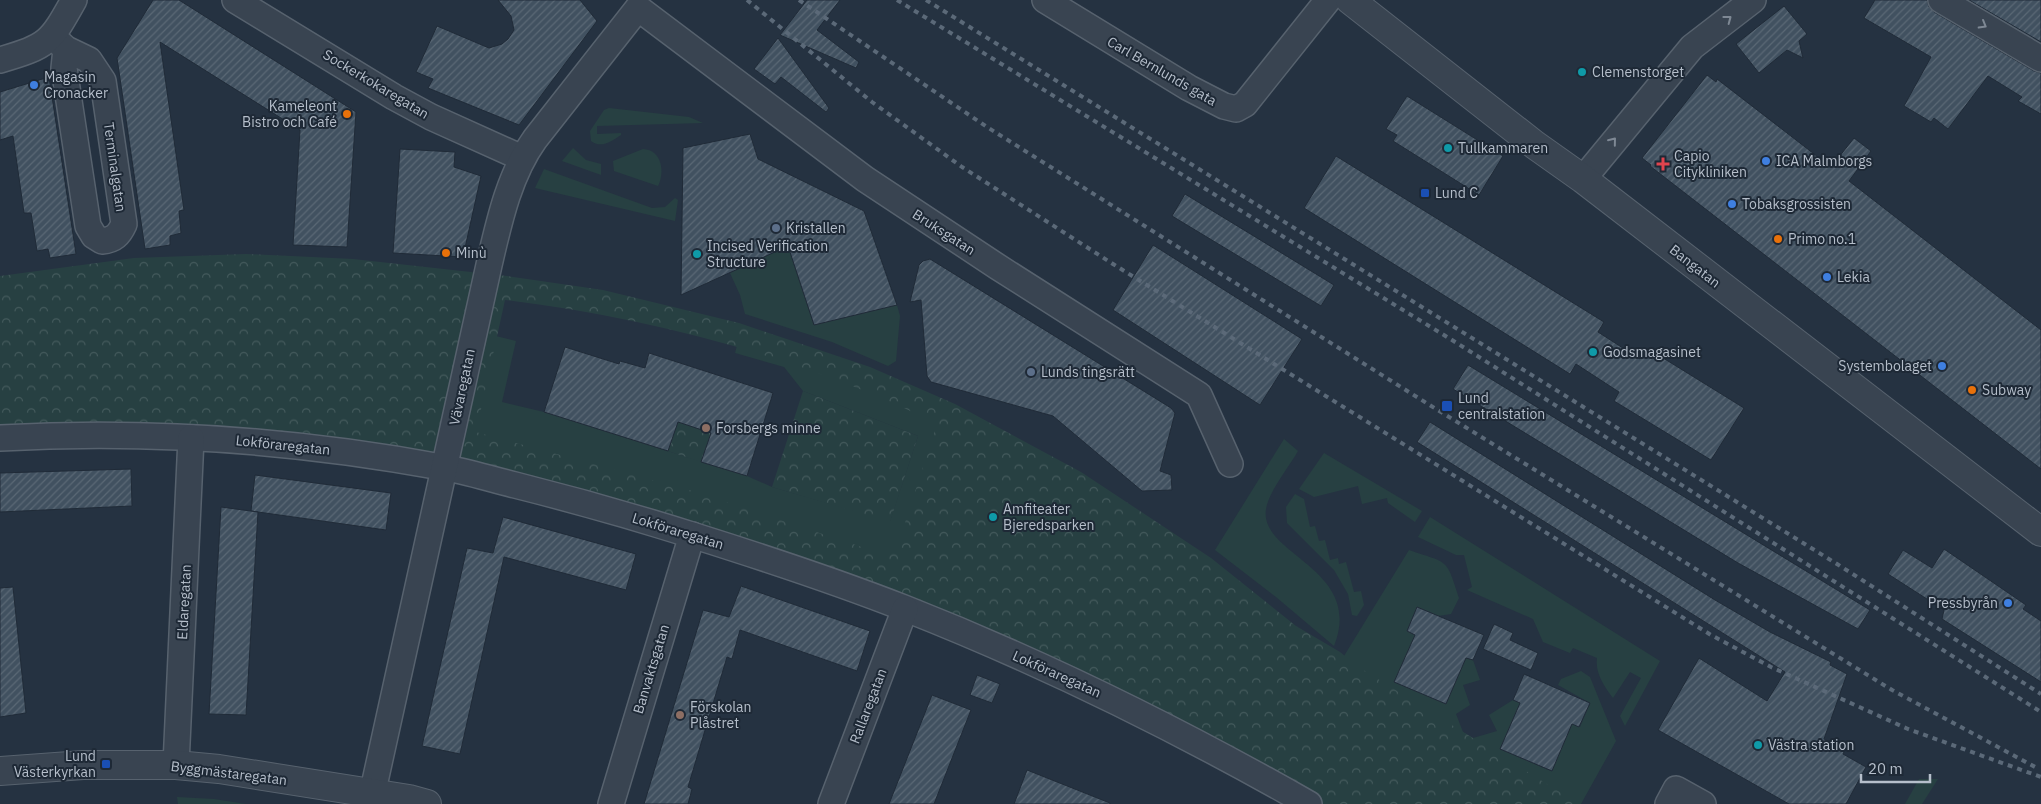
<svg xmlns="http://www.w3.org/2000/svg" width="2041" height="804" font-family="'IBM Plex Sans',sans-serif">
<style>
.green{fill:#274042}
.park{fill:url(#park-crowns);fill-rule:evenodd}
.building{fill:url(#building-hatch);stroke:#202b38}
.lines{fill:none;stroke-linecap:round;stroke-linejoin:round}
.minor-casing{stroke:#57626e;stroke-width:28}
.tertiary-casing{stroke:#57626e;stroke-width:30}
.minor{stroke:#394451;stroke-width:25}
.tertiary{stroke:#394451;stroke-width:28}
.rail{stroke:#5b6978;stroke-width:4;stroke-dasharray:5 5;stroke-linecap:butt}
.oneway{stroke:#7e8894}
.culture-dot{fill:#0f9aa8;stroke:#1e2936;stroke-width:2}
.shop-dot{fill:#3f7fe0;stroke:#1e2936;stroke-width:2}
.food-dot{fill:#e8710a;stroke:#1e2936;stroke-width:2}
.health-dot{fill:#e0444e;stroke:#1e2936;stroke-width:2}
.transit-dot{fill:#1a4fb4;stroke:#1e2936;stroke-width:2}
.service-dot{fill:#5c6f8a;stroke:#1e2936;stroke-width:2}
.education-dot{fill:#8d6e63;stroke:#1e2936;stroke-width:2}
.labels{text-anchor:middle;stroke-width:4;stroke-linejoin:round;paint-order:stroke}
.street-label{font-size:14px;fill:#b6bfcb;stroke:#1e2936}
.poi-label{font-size:14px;fill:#b6bfcb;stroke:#1e2936;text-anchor:start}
</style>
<defs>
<pattern id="park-crowns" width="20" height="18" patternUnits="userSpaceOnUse" patternTransform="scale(1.25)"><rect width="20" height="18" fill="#274042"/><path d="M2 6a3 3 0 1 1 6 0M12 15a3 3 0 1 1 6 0" fill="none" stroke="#445a5c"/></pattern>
<pattern id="building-hatch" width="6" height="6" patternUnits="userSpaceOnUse" patternTransform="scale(1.25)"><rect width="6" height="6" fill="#415160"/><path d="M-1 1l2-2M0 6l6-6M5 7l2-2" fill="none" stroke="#5a6875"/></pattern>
</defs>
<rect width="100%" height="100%" fill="#253241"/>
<g class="green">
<path d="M609,108L689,117L703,123L597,126V134L621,133V135C612,141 601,149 591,141L590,131L604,110Z"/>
<path d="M573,148L586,160L601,164V175L562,161Z"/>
<path d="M643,149C662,150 665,172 658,186L614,171L613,161Z"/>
<path d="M544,169L652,208L665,207L675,198L678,200L675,221L535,188Z"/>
<path d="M788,246L814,325L897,305L900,316L896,361L888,366L832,342L745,314L740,295L730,273Z"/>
<path d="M740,334L954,415L929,571L470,444L496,336L516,341L502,402L544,412L747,476L772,487L890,521L918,436L803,391L784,367L735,353Z"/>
<path d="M1284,439L1298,451C1289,467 1269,491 1266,509C1258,555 1365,568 1334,646L1276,597L1215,550Z"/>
<path d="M1324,453L1422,511L1415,522L1388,503L1387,498L1362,504L1358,486L1314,497L1299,489Z"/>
<path d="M1295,494L1304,499L1310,527L1315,526L1319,541L1325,540L1330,560L1338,558L1339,564L1346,562L1354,592L1361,591L1364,605L1357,616L1352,615L1348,594L1334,570L1287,523L1286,507Z"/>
<path d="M1430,517L1660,661L1625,726L1620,716L1641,678L1630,672L1613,698C1604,686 1595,673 1597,658L1573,648L1570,653L1543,642L1533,619L1467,590L1472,587L1464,555H1456L1418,537Z"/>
<path d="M1409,550C1449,564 1446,557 1459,598L1451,614L1438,616L1417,607L1407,631L1415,635L1395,682L1446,704L1466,658L1473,660L1480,680L1463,685L1470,705L1456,714L1463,732L1473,738L1497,731L1489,715L1513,700L1520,703L1500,749L1551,771L1572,724L1580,727L1590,703L1558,685L1561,679L1581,671L1590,677L1616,741L1581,804H1485L1344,656Z"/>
<path d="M1919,779H1938L1922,804H1905Z"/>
<path d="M177,797L214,799L246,804H178Z"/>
</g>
<g class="park">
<path d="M246,254L353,259L507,276L603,290L739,323L870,367L955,404L1081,472L1211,558L1296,626L1340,652L1357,666L1579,804H1309L832,582L348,451L0,438V276L134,258ZM505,300C646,317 810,359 937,424L900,538L880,553L689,490L476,432Z"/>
<path d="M803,391L918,436L890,522L772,487Z"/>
<path d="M678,422L711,433L701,462L668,451Z"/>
</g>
<g class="building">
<path d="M153,0H179L356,112L347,247L293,245L300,130L160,42L184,210L179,211L181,233L170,236V245L145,249L117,58Z"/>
<path d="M498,0H580L597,21L519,125L428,88L433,79L416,72L437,26L489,48L502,44L508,39L514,30L511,16Z"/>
<path d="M807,0H840L817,30L859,62L856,68L780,35Z"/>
<path d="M1875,0H1927L1929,7L1934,12L2034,71L2041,73V114L2018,101L2022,97L1988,76L1948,129L1934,118L1931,122L1904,106L1931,57L1864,18Z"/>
<path d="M1969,0H2041V42Z"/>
<path d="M1784,6L1807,34L1799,41L1803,58L1787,50L1759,73L1736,44Z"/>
<path d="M778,38L829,108L826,112L781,77L775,84L754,69Z"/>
<path d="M1707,75L1716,82L1717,79L1831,167L1854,138L1871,151L1849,181L2041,330V469L1650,166L1651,165L1642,158Z"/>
<path d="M49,77L76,254L50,258L48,249L37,251L31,213H24L13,136L0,140V92Z"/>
<path d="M1407,96L1503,156L1479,195L1393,141L1397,135L1386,129Z"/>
<path d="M750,134L758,159L864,211L897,305L814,325L788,246L681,295L683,148Z"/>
<path d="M400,149L455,152L454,167L481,176L463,257L393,253Z"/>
<path d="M1336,156L1604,322L1598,332L1640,359L1647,348L1744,408L1711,460L1614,401L1619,392L1576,364L1570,374L1304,208Z"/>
<path d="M1185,194L1334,285L1321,306L1172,216Z"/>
<path d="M1153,245L1302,339L1260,405L1113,310Z"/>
<path d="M930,259L1171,408L1175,413L1160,471L1171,475L1172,490L1142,491L1053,416L931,382L927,376L921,300L910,302L919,265L923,261Z"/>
<path d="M565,347L619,364L620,361L645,368L649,353L773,393L747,476L701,462L711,433L678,422L668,451L544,412Z"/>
<path d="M1468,365L1870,610L1858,629L1738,563L1453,389Z"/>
<path d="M1430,422L1715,600L1770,632L1831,662L1830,665L1847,674L1824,739L1845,750L1843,754L1866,767L1846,804H1789L1658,730L1699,658L1767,701L1785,672L1417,442Z"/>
<path d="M131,469L132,506L0,512V473Z"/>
<path d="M255,475L391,493L386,530L251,511Z"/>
<path d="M221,507L258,512L246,715L209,714Z"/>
<path d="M503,517L636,554L626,590L504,557L460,754L422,746L467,548L493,553Z"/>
<path d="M1944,549L2026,605L2023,609L2041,621V682L1942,619L1944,610L1888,574L1903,550L1932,568Z"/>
<path d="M741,586L870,631L857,671L740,630L732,659L727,657L688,787L692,789L688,804H644L703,610L729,617Z"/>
<path d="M13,587L26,713L0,717V588Z"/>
<path d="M1417,607L1484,635L1473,660L1466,658L1446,704L1394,682L1415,635L1407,631Z"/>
<path d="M1494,624L1513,633L1510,640L1538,653L1531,670L1483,649Z"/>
<path d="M1524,674L1590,703L1579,727L1572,724L1552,771L1500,749L1520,703L1513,700Z"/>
<path d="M977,675L1000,684L992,703L970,695Z"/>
<path d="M932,695L971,710L934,804H889Z"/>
<path d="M1027,770L1110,803V804H1014Z"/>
</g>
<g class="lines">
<defs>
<g id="minor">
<path d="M235,0L394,97L431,117L522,158"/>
<path d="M1045,0L1189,88L1224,106L1236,109L1245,104L1328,0"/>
<path d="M1941,0L2041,59"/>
<path d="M53,37L66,49L64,68L88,226L94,236L102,241C114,240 119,235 124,224L103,81L89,60L66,49"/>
<path d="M0,60C48,46 50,43 74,0"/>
<path d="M1583,179L1692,47L1753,0"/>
<path d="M0,438C148,430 295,440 441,467C466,471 490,479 515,485C575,500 635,517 695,536C765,558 835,581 904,608C1044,663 1179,730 1309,804"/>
<path d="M176,765L191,438"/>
<path d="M370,804L489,265C499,222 509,175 535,139L638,8L865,179L998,267L1199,395L1230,464"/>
<path d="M611,804L692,535"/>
<path d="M831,804L905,609"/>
<path d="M1668,804L1676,789L1703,804"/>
</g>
<g id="tertiary">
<path d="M1350,0L1535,145L1583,179L2041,532"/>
<path d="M0,771L83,765H176L219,769L409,799L427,804"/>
</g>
</defs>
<use href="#minor" class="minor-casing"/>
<use href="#tertiary" class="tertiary-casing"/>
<use href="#minor" class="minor"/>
<use href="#tertiary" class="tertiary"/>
<g class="rail">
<path d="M747,0L872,102L962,167L1113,264L1711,635L1771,667L1908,729L2041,777"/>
<path d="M799,0L987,127L1428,404L1892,690L2037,768"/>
<path d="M897,0L1452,340L2041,712"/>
<path d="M926,0L1837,564L2041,694"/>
</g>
</g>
<defs><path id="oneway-chevron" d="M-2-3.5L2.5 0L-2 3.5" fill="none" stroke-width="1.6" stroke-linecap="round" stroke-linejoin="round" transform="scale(1.25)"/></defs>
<g class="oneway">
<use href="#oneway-chevron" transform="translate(1728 19) rotate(-37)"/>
<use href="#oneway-chevron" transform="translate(1983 25) rotate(30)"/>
<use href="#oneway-chevron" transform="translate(1613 141) rotate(-51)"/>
</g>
<g class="culture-dot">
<circle cx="1582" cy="72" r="5"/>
<circle cx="1448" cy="148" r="5"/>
<circle cx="697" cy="254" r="5"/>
<circle cx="1593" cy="352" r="5"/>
<circle cx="993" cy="517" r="5"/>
<circle cx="1758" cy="745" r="5"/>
</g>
<g class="shop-dot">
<circle cx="34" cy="85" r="5"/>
<circle cx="1766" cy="161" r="5"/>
<circle cx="1732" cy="204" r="5"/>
<circle cx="1827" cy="277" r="5"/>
<circle cx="1942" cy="366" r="5"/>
<circle cx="2008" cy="603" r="5"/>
</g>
<g class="food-dot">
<circle cx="347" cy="114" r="5"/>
<circle cx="1778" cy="239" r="5"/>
<circle cx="446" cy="253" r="5"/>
<circle cx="1972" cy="390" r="5"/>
</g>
<path class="health-dot" d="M1660.5 156.5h5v5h5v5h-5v5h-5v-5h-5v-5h5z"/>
<g class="transit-dot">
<rect x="1420" y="188" width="10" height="10" rx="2.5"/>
<rect x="1441" y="400" width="12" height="12" rx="2.5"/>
<rect x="101" y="759" width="10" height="10" rx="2.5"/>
</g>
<g class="service-dot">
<circle cx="776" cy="228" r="5"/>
<circle cx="1031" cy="372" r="5"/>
</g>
<g class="education-dot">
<circle cx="706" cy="428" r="5"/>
<circle cx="680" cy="715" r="5"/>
</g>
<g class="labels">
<g class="street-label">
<text transform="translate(1162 71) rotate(30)" y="5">Carl Bernlunds gata</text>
<text transform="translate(376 84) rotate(31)" y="5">Sockerkokaregatan</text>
<text transform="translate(115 167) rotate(82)" y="5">Terminalgatan</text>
<text transform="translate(944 232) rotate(33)" y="5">Bruksgatan</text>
<text transform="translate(1695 266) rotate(38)" y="5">Bangatan</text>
<text transform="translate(462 387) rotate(-78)" y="5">Vävaregatan</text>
<text transform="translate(283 445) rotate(6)" y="5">Lokföraregatan</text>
<text transform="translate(678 531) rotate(17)" y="5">Lokföraregatan</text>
<text transform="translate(184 602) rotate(-87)" y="5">Eldaregatan</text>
<text transform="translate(651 669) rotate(-73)" y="5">Banvaktsgatan</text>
<text transform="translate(1057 674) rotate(24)" y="5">Lokföraregatan</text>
<text transform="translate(868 706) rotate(-69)" y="5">Rallaregatan</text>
<text transform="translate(229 773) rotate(7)" y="5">Byggmästaregatan</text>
</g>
<g class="poi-label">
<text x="1592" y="77">Clemenstorget</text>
<text x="44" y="82">Magasin<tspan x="44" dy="16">Cronacker</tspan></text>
<text x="337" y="111" text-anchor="end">Kameleont<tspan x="337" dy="16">Bistro och Café</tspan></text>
<text x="1458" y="153">Tullkammaren</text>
<text x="1674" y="161">Capio<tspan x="1674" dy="16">Citykliniken</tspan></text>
<text x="1776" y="166">ICA Malmborgs</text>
<text x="1435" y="198">Lund C</text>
<text x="1742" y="209">Tobaksgrossisten</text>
<text x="786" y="233">Kristallen</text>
<text x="1788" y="244">Primo no.1</text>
<text x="707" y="251">Incised Verification<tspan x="707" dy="16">Structure</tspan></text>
<text x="456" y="258">Minù</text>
<text x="1837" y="282">Lekia</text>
<text x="1603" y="357">Godsmagasinet</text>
<text x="1932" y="371" text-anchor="end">Systembolaget</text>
<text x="1041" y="377">Lunds tingsrätt</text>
<text x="1982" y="395">Subway</text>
<text x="1458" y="403">Lund<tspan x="1458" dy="16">centralstation</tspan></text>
<text x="716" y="433">Forsbergs minne</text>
<text x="1003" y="514">Amfiteater<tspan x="1003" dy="16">Bjeredsparken</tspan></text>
<text x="1998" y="608" text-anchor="end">Pressbyrån</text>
<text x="690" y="712">Förskolan<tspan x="690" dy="16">Plåstret</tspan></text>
<text x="1768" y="750">Västra station</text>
<text x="96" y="761" text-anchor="end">Lund<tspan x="96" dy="16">Västerkyrkan</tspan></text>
</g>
</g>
<path d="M1861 774v8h69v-8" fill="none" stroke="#b6bfcb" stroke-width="2.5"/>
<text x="1868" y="774" font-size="15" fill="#b6bfcb" stroke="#1e2936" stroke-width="4" paint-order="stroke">20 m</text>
</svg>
